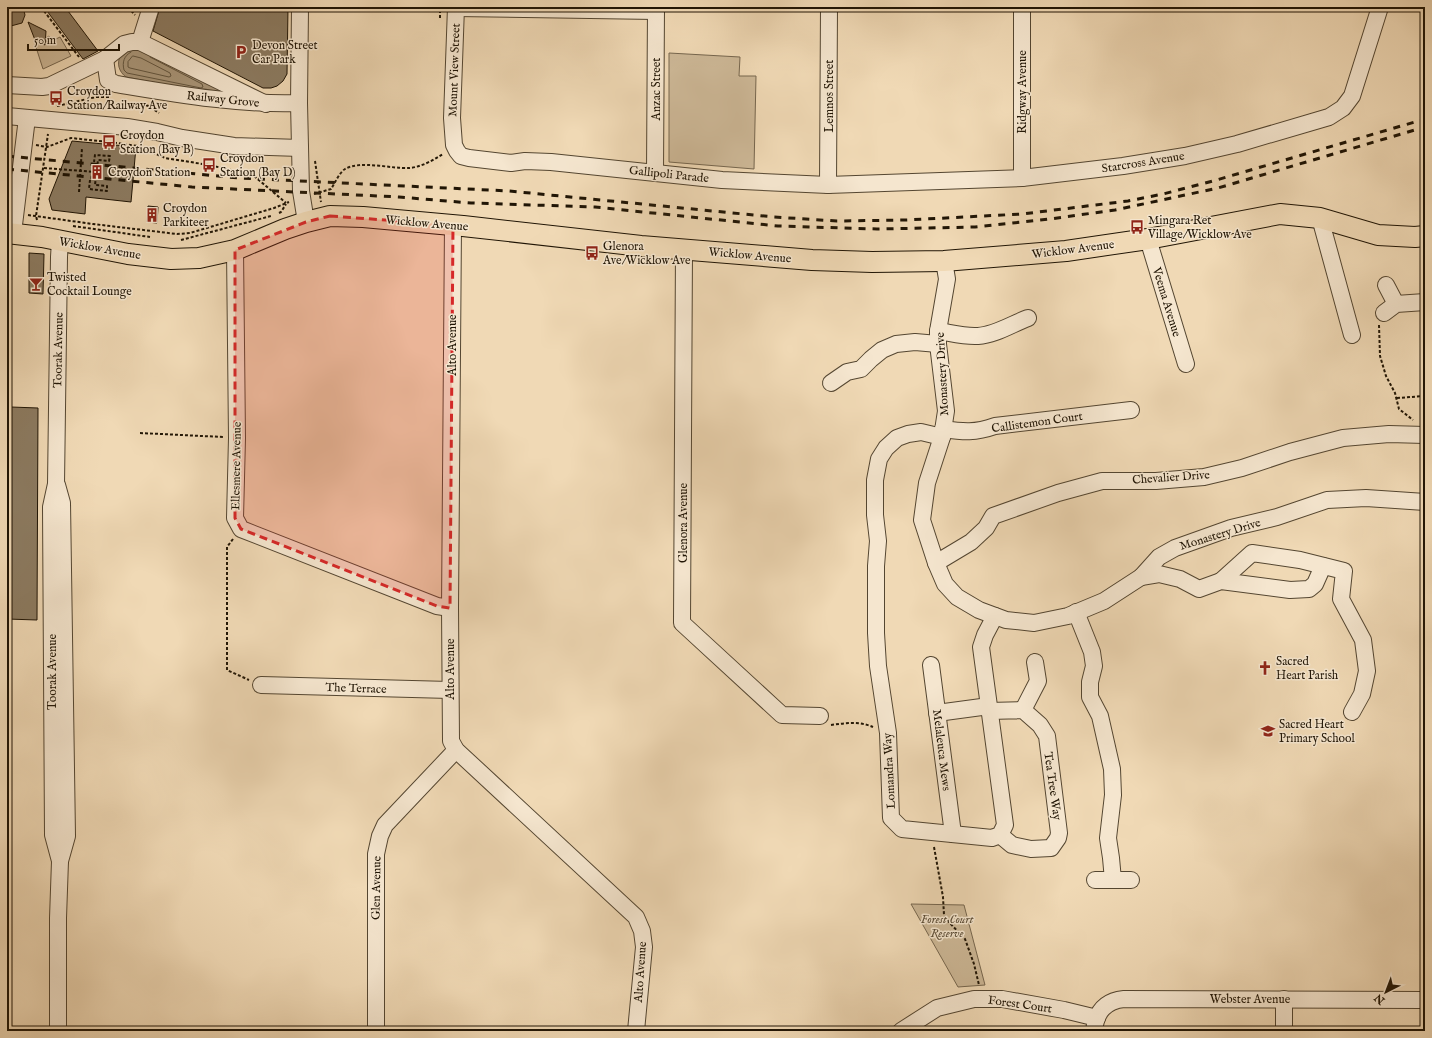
<svg xmlns="http://www.w3.org/2000/svg" width="1432" height="1038" font-family="'IM FELL English',serif">
<style>
.green{fill:#cdb897;stroke:#76664e}
.water{fill:#a99679;stroke:#72624b}
.lines{fill:none;stroke-linecap:round;stroke-linejoin:round}
.shore{stroke:#64563f;stroke-width:1}
.building{fill:#8c7b61;stroke:#201505}
.minor-casing{stroke:#544631;stroke-width:18}
.major-casing{stroke:#201505;stroke-width:22}
.path{stroke:#201505;stroke-width:2;stroke-dasharray:3 2;stroke-linecap:butt}
.minor{stroke:#f5e6cf;stroke-width:16}
.major{stroke:#f0d9b5;stroke-width:20}
.rail{stroke:#201505;stroke-width:3;stroke-dasharray:7 7;stroke-linecap:butt}
.marked{fill:#d62828;fill-opacity:0.2;stroke:#d62828;stroke-width:3;stroke-dasharray:8 5;stroke-linejoin:round}
.labels{text-anchor:middle;stroke-width:3;stroke-linejoin:round;paint-order:stroke}
.poi-label{font-size:12px;fill:#201505;stroke:#f5e6cf;text-anchor:start}
.street-label{font-size:12px;fill:#201505;stroke:#f5e6cf}
.park-label{font-size:12px;font-style:italic;fill:#5d4e38;stroke:#f5e6cf}
</style>
<rect width="100%" height="100%" fill="#f0d9b5"/>
<filter id="stains"><feTurbulence type="fractalNoise" baseFrequency=".005" numOctaves="4"/><feColorMatrix values="0 0 0 0 .2 0 0 0 0 .09 0 0 0 0 .02 0 0 0 .5 -.17"/></filter>
<radialGradient id="worn" r=".72"><stop offset=".6" stop-color="#630" stop-opacity="0"/><stop offset="1" stop-color="#630" stop-opacity=".3"/></radialGradient>
<g class="green">
<path d="M49,36L52,41L60,37L71,56L43,69L35,44L39,42L41,45L47,41L46,38Z"/>
<path d="M669,53L740,57L739,76H756L754,169L669,162Z"/>
<path d="M911,904L964,905L985,985L958,987Z"/>
</g>
<path class="water" d="M132,47L237,98L126,77C119,72 116,63 121,55C123,52 128,49 132,47Z"/>
<g class="lines">
<g class="shore">
<path d="M131,52C124,56 122,62 124,70L127,73L201,88L203,87L202,84L150,57"/>
<path d="M133,56L141,58L170,73L171,76L169,77L130,68L128,67V62Z"/>
</g>
</g>
<g class="building">
<path d="M7,7H23L25,15L22,23L7,27Z"/>
<path d="M44,7H65L98,51L83,59Z"/>
<path d="M160,7H288L287,74L283,81L277,86L271,88H263L153,31Z"/>
<path d="M28,22L46,31L45,45L35,40Z"/>
<path d="M72,141L136,147L131,202L86,197L85,214L52,210L49,199Z"/>
<path d="M148,206L158,207L157,223L147,222Z"/>
<path d="M29,253L44,254L43,294L29,293Z"/>
<path d="M11,407L38,408L37,620L7,619V422H11Z"/>
</g>
<g class="lines">
<defs>
<g id="minor">
<path d="M300,7L299,103L301,191L306,222"/>
<path d="M456,7L452,118L454,145L457,151L461,156L469,158L511,163L525,161L551,162L722,180L828,185L1022,178L1123,166L1185,156L1237,144L1329,117L1343,108L1352,96L1380,7"/>
<path d="M456,8L656,11"/>
<path d="M140,42L151,7"/>
<path d="M105,59L108,80L116,84C176,94 237,105 299,103"/>
<path d="M7,85L42,87L49,86L105,59L124,44L132,42H140L266,104"/>
<path d="M7,116L127,127L157,132L182,138L234,146L300,148"/>
<path d="M655,172L656,7"/>
<path d="M1022,178V7"/>
<path d="M828,185L829,7"/>
<path d="M1320,218L1352,335"/>
<path d="M453,225L450,608L451,741L456,750L636,917L642,931L644,947L636,1031"/>
<path d="M13,233L27,118"/>
<path d="M1148,239L1186,364"/>
<path d="M684,249L682,623L782,715L820,716"/>
<path d="M235,250L237,438L235,518L241,529L437,606L450,608"/>
<path d="M944,261L947,279L938,331V344L946,411L942,437L927,483L922,520L936,563L945,584L957,597L979,610L1006,620L1034,623L1068,616L1104,601L1141,577L1159,557L1175,548L1231,528L1277,517L1327,500L1366,498L1425,502"/>
<path d="M1386,285L1396,304"/>
<path d="M1384,313L1396,304L1425,302"/>
<path d="M938,331C951,333 965,337 978,336C995,335 1012,324 1028,318"/>
<path d="M831,383L847,372L861,369L871,359L882,350L896,344L915,342L938,344"/>
<path d="M943,429C964,432 975,433 995,426L1131,410"/>
<path d="M942,437L921,432L908,434L897,438L886,448L879,459L875,480V515L878,541L876,566V633L878,666L888,733L891,818L902,829L992,838L1000,835L1005,825L981,647L985,635L995,616"/>
<path d="M57,485L62,503L67,836L60,861L58,918V1031"/>
<path d="M936,563L971,542L986,528L993,516L1058,493L1102,481H1156L1204,477L1242,468L1290,452L1343,438L1389,434L1425,435"/>
<path d="M1141,577L1159,574L1180,579L1199,589L1221,581L1290,590L1309,589L1315,584L1323,566"/>
<path d="M1221,581L1252,553L1300,560L1344,571L1341,599L1363,640L1367,671L1362,694L1352,712"/>
<path d="M1076,612L1092,652L1094,666L1090,682V697L1100,716L1112,769L1113,795L1108,838L1111,858L1113,880"/>
<path d="M931,665L953,834"/>
<path d="M261,685L450,690"/>
<path d="M1023,710L1038,681L1035,662"/>
<path d="M989,711L1023,710L1040,725L1047,736L1059,833L1058,838L1051,848L1031,849L1012,845L1000,835"/>
<path d="M937,713L989,706"/>
<path d="M60,861L53,835L51,507L56,484L59,257L60,241"/>
<path d="M1095,880H1131"/>
<path d="M376,1031V854L380,836L385,825L456,750"/>
<path d="M901,1031L937,1008L974,999H1002L1064,1010L1097,1018"/>
<path d="M1094,1031C1096,1012 1105,1001 1124,999L1425,1000"/>
<path d="M1284,1031V999"/>
</g>
<path id="major" d="M7,233L42,237L128,254L171,259L199,258L235,250L285,229L306,222L330,216L363,217L463,226L641,246L812,260L872,262L944,261L1066,251L1148,239L1280,214L1320,218L1378,235L1415,237L1425,236"/>
</defs>
<use href="#minor" class="minor-casing"/>
<use href="#major" class="major-casing"/>
<g class="path">
<path d="M41,7L79,57"/>
<path d="M128,7L135,15"/>
<path d="M440,18V7"/>
<path d="M141,104L149,106L159,113"/>
<path d="M57,106L96,97H110"/>
<path d="M36,145L47,147L71,138L109,142L138,146L165,158L209,165L253,175L286,203"/>
<path d="M315,161L321,202"/>
<path d="M44,168L96,172"/>
<path d="M90,180L89,189L107,191V186L95,185L98,160L109,161L110,156L95,155L94,162"/>
<path d="M79,192L82,148"/>
<path d="M314,194L331,189C335,183 339,173 345,169C360,160 392,169 409,168C422,167 433,160 443,154"/>
<path d="M279,213L281,212L286,204"/>
<path d="M28,215L93,224L177,234L190,233L274,208L289,202"/>
<path d="M37,220L36,216L48,134"/>
<path d="M73,226L150,237"/>
<path d="M181,240L271,216"/>
<path d="M1379,325L1380,356L1386,376L1395,393L1399,409L1413,420"/>
<path d="M1397,398L1425,396"/>
<path d="M140,433L223,437"/>
<path d="M233,539L227,547V670L249,680"/>
<path d="M831,725C845,723 859,721 873,727"/>
<path d="M934,847L943,897L944,915L946,919L965,939L974,964L979,985"/>
</g>
<use href="#minor" class="minor"/>
<use href="#major" class="major"/>
<g class="rail">
<path d="M7,156L239,178L509,191L774,217L837,221L906,220L1022,214L1128,201L1163,194L1213,181L1425,119"/>
<path d="M7,169L192,187L399,197L471,203L595,207L778,226L877,229L975,227L1050,219L1115,210L1218,188L1425,127"/>
</g>
</g>
<path class="marked" d="M330,216L453,225L450,608L437,606L241,529L235,518V250L306,222Z"/>
<defs>
<symbol id="parking-bare" viewBox="-9 -9 18 18"><path d="M-3.5-5.5H1a3.5 3.5 0 0 1 0 7H-1V5.5H-3.5ZM-1-3.4V-.6H.8a1.4 1.4 0 0 0 0-2.8Z" fill="#8f2418" stroke="#f5e6cf" stroke-width="2.5" paint-order="stroke"/></symbol>
<symbol id="bus-bare" viewBox="-9 -9 18 18"><path d="M-5-6H5V4H4V6H2V4H-2V6H-4V4H-5ZM-3.5-4V0h7V-4ZM-3.5 1.2v1.5H-2V1.2ZM2 1.2v1.5H3.5V1.2Z" fill="#8f2418" stroke="#f5e6cf" stroke-width="2.5" paint-order="stroke"/></symbol>
<symbol id="building-bare" viewBox="-9 -9 18 18"><path d="M-4-6H4V6H1V3H-1V6H-4ZM-2.5-4.3h1.7v1.8h-1.7ZM.8-4.3h1.7v1.8H.8ZM-2.5-1h1.7V.8h-1.7ZM.8-1h1.7V.8H.8Z" fill="#8f2418" stroke="#f5e6cf" stroke-width="2.5" paint-order="stroke"/></symbol>
<symbol id="bar-bare" viewBox="-9 -9 18 18"><path d="M-6-5H6L.8 .8V4.5H3.5V6h-7V4.5H-.8V.8Z" fill="#8f2418" stroke="#f5e6cf" stroke-width="2.5" paint-order="stroke"/></symbol>
<symbol id="church-bare" viewBox="-9 -9 18 18"><path d="M-1.2-6h2.4v3.5h3.3v2.4h-3.3V6h-2.4V-.1h-3.3v-2.4h3.3Z" fill="#8f2418" stroke="#f5e6cf" stroke-width="2.5" paint-order="stroke"/></symbol>
<symbol id="school-bare" viewBox="-9 -9 18 18"><path d="M0-5L7-2L0 1L-7-2ZM-4 1L0 2.5L4 1V4Q0 6-4 4Z" fill="#8f2418" stroke="#f5e6cf" stroke-width="2.5" paint-order="stroke"/></symbol>
</defs>
<g fill-rule="evenodd">
<use href="#parking-bare" x="231" y="42" width="20" height="20"/>
<use href="#bus-bare" x="46" y="88" width="20" height="20"/>
<use href="#bus-bare" x="99" y="132" width="20" height="20"/>
<use href="#bus-bare" x="199" y="155" width="20" height="20"/>
<use href="#building-bare" x="87" y="162" width="20" height="20"/>
<use href="#building-bare" x="142" y="205" width="20" height="20"/>
<use href="#bus-bare" x="1127" y="217" width="20" height="20"/>
<use href="#bus-bare" x="582" y="243" width="20" height="20"/>
<use href="#bar-bare" x="26" y="274" width="20" height="20"/>
<use href="#church-bare" x="1255" y="658" width="20" height="20"/>
<use href="#school-bare" x="1258" y="721" width="20" height="20"/>
</g>
<g class="labels">
<g class="poi-label">
<text x="252" y="49">Devon Street<tspan x="252" dy="14">Car Park</tspan></text>
<text x="67" y="95">Croydon<tspan x="67" dy="14">Station/Railway Ave</tspan></text>
<text x="120" y="139">Croydon<tspan x="120" dy="14">Station (Bay B)</tspan></text>
<text x="220" y="162">Croydon<tspan x="220" dy="14">Station (Bay D)</tspan></text>
<text x="108" y="176">Croydon Station</text>
<text x="163" y="212">Croydon<tspan x="163" dy="14">Parkiteer</tspan></text>
<text x="1148" y="224">Mingara Ret<tspan x="1148" dy="14">Village/Wicklow Ave</tspan></text>
<text x="603" y="250">Glenora<tspan x="603" dy="14">Ave/Wicklow Ave</tspan></text>
<text x="47" y="281">Twisted<tspan x="47" dy="14">Cocktail Lounge</tspan></text>
<text x="1276" y="665">Sacred<tspan x="1276" dy="14">Heart Parish</tspan></text>
<text x="1279" y="728">Sacred Heart<tspan x="1279" dy="14">Primary School</tspan></text>
</g>
<g class="street-label">
<text transform="translate(454 70) rotate(-88)" y="4">Mount View Street</text>
<text transform="translate(656 89) rotate(-90)" y="4">Anzac Street</text>
<text transform="translate(1022 92) rotate(-90)" y="4">Ridgway Avenue</text>
<text transform="translate(829 96) rotate(-90)" y="4">Lemnos Street</text>
<text transform="translate(223 99) rotate(6)" y="4">Railway Grove</text>
<text transform="translate(1143 162) rotate(-9)" y="4">Starcross Avenue</text>
<text transform="translate(669 174) rotate(6)" y="4">Gallipoli Parade</text>
<text transform="translate(427 223) rotate(5)" y="4">Wicklow Avenue</text>
<text transform="translate(100 248) rotate(10)" y="4">Wicklow Avenue</text>
<text transform="translate(1073 249) rotate(-7)" y="4">Wicklow Avenue</text>
<text transform="translate(750 255) rotate(5)" y="4">Wicklow Avenue</text>
<text transform="translate(1167 302) rotate(73)" y="4">Veema Avenue</text>
<text transform="translate(452 345) rotate(-90)" y="4">Alto Avenue</text>
<text transform="translate(58 350) rotate(-89)" y="4">Toorak Avenue</text>
<text transform="translate(942 374) rotate(-93)" y="4">Monastery Drive</text>
<text transform="translate(1037 422) rotate(-8)" y="4">Callistemon Court</text>
<text transform="translate(236 466) rotate(-89)" y="4">Ellesmere Avenue</text>
<text transform="translate(1171 477) rotate(-4)" y="4">Chevalier Drive</text>
<text transform="translate(683 523) rotate(-90)" y="4">Glenora Avenue</text>
<text transform="translate(1220 534) rotate(-17)" y="4">Monastery Drive</text>
<text transform="translate(450 669) rotate(-90)" y="4">Alto Avenue</text>
<text transform="translate(52 672) rotate(-90)" y="4">Toorak Avenue</text>
<text transform="translate(356 688) rotate(2)" y="4">The Terrace</text>
<text transform="translate(942 750) rotate(83)" y="4">Melaleuca Mews</text>
<text transform="translate(889 771) rotate(-93)" y="4">Lomandra Way</text>
<text transform="translate(1053 786) rotate(82)" y="4">Tea Tree Way</text>
<text transform="translate(376 888) rotate(-89)" y="4">Glen Avenue</text>
<text transform="translate(640 972) rotate(-86)" y="4">Alto Avenue</text>
<text x="1250" y="1003">Webster Avenue</text>
<text transform="translate(1020 1004) rotate(8)" y="4">Forest Court</text>
</g>
<g class="park-label">
<text x="947" y="923">Forest Court<tspan x="947" dy="14">Reserve</tspan></text>
</g>
</g>
<rect width="1432" height="1038" fill="none" stroke="#f0d9b5" stroke-width="24"/>
<rect x="8" y="8" width="1416" height="1022" fill="none" stroke="#201505" stroke-width="2"/>
<rect x="12" y="12" width="1408" height="1014" fill="none" stroke="#201505"/>
<g transform="translate(1386 992) rotate(222)" stroke="#f5e6cf" stroke-width="3" paint-order="stroke">
<path d="M0-3L7 15L0 10L-7 15Z" fill="#201505"/>
<text y="-6" font-size="11" font-weight="bold" text-anchor="middle" fill="#201505">N</text>
</g>
<path d="M28 44v6h91v-6" fill="none" stroke="#201505" stroke-width="2"/>
<text x="34" y="44" font-size="12" fill="#201505" stroke="#f5e6cf" stroke-width="3" paint-order="stroke">50 m</text>
<rect width="100%" height="100%" filter="url(#stains)"/>
<rect width="100%" height="100%" fill="url(#worn)"/>
</svg>
